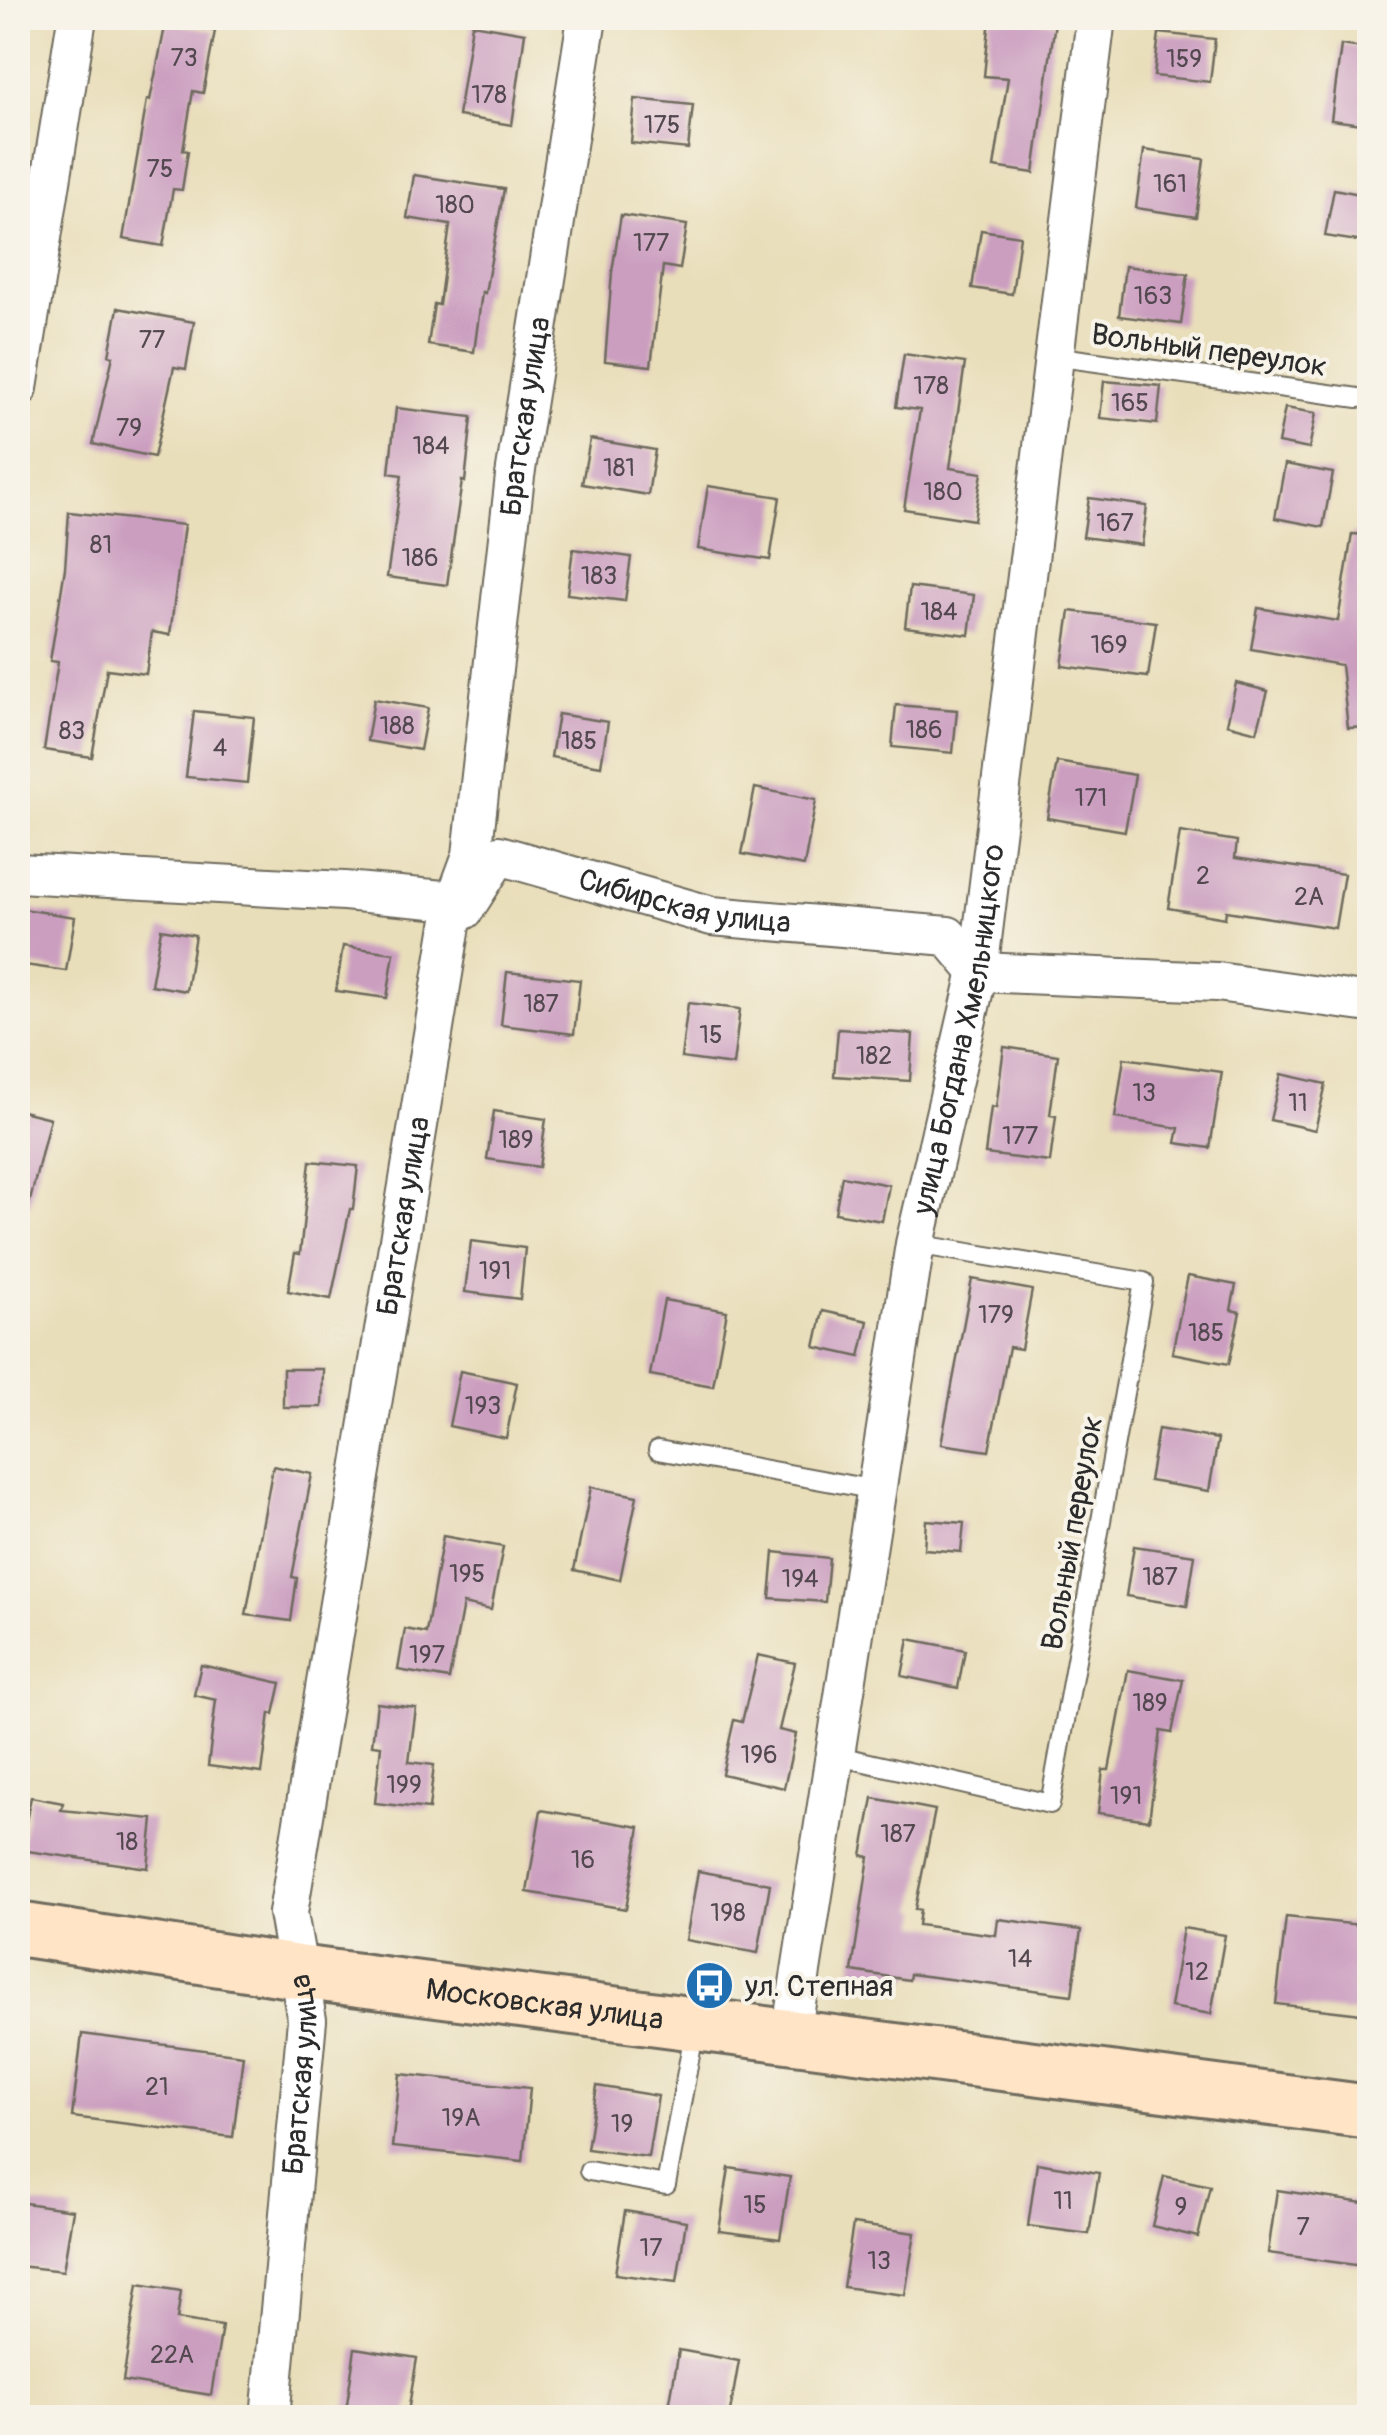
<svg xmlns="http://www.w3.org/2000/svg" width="1387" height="2435" font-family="Pangolin,sans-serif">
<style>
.building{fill:#cb9ec0}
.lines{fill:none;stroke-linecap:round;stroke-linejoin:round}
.lane-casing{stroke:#6e6a5d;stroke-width:22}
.street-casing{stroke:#6e6a5d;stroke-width:42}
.secondary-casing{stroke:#6e6a5d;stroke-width:58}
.lane{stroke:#fff;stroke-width:18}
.street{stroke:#fff;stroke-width:38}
.secondary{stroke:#ffe4c6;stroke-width:52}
.labels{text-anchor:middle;stroke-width:8;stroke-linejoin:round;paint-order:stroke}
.number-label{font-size:25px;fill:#534850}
.street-label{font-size:30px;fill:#2b2b2b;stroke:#f7f3e8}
.poi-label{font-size:30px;fill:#2b2b2b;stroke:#f7f3e8;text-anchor:start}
</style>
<rect width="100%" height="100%" fill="#f7f3e8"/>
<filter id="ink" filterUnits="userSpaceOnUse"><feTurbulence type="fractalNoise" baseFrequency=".01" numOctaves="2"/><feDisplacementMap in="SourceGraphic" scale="20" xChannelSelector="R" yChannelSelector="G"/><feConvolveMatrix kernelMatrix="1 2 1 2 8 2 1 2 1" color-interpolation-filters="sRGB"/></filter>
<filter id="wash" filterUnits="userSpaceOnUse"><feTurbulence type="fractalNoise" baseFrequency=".0048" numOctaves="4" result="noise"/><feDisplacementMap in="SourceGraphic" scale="40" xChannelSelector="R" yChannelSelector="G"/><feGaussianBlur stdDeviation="2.25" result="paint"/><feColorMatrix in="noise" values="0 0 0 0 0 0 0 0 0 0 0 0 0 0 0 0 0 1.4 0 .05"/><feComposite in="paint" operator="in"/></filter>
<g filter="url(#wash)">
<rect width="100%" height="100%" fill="#e9deba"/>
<g id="blocks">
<g class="building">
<path d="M990,18L1055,22L1034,173L994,167L1008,78L984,76Z"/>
<path d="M166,22L215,31L203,93L193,91L183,150L188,151L182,190L173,189L163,246L123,239L147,100H150Z"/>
<path d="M472,24L525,33L512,125L458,116Z"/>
<path d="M1159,33L1215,39L1210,82L1154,76Z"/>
<path d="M1341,45L1370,49V125L1331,120Z"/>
<path d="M635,99L693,105L688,149L631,143Z"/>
<path d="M1144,150L1204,159L1196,217L1136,208Z"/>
<path d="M414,175L504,189L485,293L482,292L474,352L428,345L434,304L439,305L450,225L407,218Z"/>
<path d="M1334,189L1370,196V243L1325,236Z"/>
<path d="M621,215L687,225L680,269L663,266L651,366L605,361L612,272Z"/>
<path d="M981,230L1020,236L1012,294L972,288Z"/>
<path d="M1125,266L1188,274L1181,324L1119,316Z"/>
<path d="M118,308L194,322L186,369L174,367L154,457L93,444L113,356L109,355Z"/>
<path d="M904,354L965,363L950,468L982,473L974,520L904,509L920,410L896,407Z"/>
<path d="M1104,381L1161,386L1157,424L1100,418Z"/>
<path d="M396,408L472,417L465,482L462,481L447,585L387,577L402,475L389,473Z"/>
<path d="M1285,408L1316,413L1309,449L1278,443Z"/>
<path d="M590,439L655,450L648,495L582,484Z"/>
<path d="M1285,464L1333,473L1323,527L1275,518Z"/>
<path d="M708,486L780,497L770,560L698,549Z"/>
<path d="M1089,498L1147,506L1142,545L1083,537Z"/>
<path d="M69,512L184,525L170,635L152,632L146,674L107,669L92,757L44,750L58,662L50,661L65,568Z"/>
<path d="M1352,534L1370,535V727L1348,728L1341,665L1251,649L1258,608L1338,621Z"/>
<path d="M573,549L631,557L625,601L567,594Z"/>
<path d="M910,587L974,595L969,635L905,627Z"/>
<path d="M1070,611L1156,622L1148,677L1062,666Z"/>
<path d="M1236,683L1268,691L1257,732L1227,724Z"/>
<path d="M374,699L428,708L420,750L367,741Z"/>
<path d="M896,705L957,710L953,753L892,747Z"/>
<path d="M194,711L254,717L247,783L186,777Z"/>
<path d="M558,714L608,722L601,766L551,757Z"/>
<path d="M1057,762L1135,775L1125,831L1047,818Z"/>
<path d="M755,788L816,800L804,866L742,854Z"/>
<path d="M1180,832L1237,841L1235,858L1344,874L1335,928L1226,911L1225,918L1168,908Z"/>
<path d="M23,909L75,917L66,971L18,964Z"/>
<path d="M161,929L195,935L186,991L151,985Z"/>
<path d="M343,946L394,953L387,998L336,991Z"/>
<path d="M507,972L580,980L574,1034L501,1025Z"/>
<path d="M688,1003L740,1009L733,1065L681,1058Z"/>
<path d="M838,1029L913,1034L910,1081L834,1076Z"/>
<path d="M1004,1047L1058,1055L1050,1115L1056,1116L1050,1162L985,1154L991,1107L996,1108Z"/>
<path d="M1124,1058L1222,1072L1210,1148L1176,1143L1179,1128L1115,1118Z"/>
<path d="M1281,1074L1326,1084L1315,1130L1270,1120Z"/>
<path d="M18,1110L50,1118L29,1205L18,1203Z"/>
<path d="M494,1111L546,1119L539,1167L487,1159Z"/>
<path d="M310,1161L358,1166L353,1209H350L331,1299L288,1291L295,1253L300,1254Z"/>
<path d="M842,1176L889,1185L882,1221L835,1213Z"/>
<path d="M471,1241L525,1248L520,1299L465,1292Z"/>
<path d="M1188,1276L1236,1285L1231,1310L1240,1312L1229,1364L1172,1353Z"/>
<path d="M972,1279L1032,1290L1021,1349L1009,1347L989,1451L941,1444Z"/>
<path d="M664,1300L727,1311L713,1386L650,1375Z"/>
<path d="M823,1311L868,1321L860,1357L815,1347Z"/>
<path d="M283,1369H323L322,1407H283Z"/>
<path d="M460,1371L517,1383L506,1438L449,1426Z"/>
<path d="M1158,1429L1218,1439L1209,1491L1149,1481Z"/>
<path d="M273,1466L312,1474L292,1577L297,1578L291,1621L246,1615Z"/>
<path d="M591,1487L637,1496L620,1580L574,1570Z"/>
<path d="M926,1520L964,1523L961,1552L924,1549Z"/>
<path d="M443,1536L503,1547L491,1610L463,1604L449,1679L398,1670L405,1629L426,1633Z"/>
<path d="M1134,1546L1195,1555L1187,1606L1126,1596Z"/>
<path d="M774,1552L829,1558L825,1602L770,1598Z"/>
<path d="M909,1639L965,1650L958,1688L902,1676Z"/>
<path d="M758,1655L795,1663L779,1730L796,1734L784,1788L722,1774L734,1720L742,1722Z"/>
<path d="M201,1665L281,1683L274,1714L270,1713L262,1773L208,1766L216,1700L194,1695Z"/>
<path d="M1128,1670L1183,1680L1172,1733L1161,1731L1149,1820L1098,1813L1103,1770H1109Z"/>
<path d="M377,1703L416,1708L409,1762L434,1765L429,1809L375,1803L381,1746L372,1745Z"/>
<path d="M31,1797L63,1803L61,1810L153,1819L148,1868L20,1850Z"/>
<path d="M873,1798L935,1810L915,1909L920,1910L918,1925L996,1935L998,1919L1081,1930L1072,1995L910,1974L909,1980L852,1971L869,1857L862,1855Z"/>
<path d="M541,1810L640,1827L626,1909L527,1892Z"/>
<path d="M698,1871L770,1884L758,1953L686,1940Z"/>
<path d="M1286,1917L1370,1926V2015L1276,2004Z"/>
<path d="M1183,1928L1225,1935L1211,2014L1170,2007Z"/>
<path d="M82,2034L243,2055L233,2137L72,2117Z"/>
<path d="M400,2074L530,2088L523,2161L392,2147Z"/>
<path d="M597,2086L658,2096L648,2157L587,2149Z"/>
<path d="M1037,2163L1099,2173L1089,2234L1028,2226Z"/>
<path d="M729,2168L790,2177L780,2239L719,2231Z"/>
<path d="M1164,2176L1210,2186L1198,2237L1152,2226Z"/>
<path d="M1277,2190L1370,2204V2267L1268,2253Z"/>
<path d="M18,2202L73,2210L63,2271L18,2266Z"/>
<path d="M625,2211L686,2221L677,2282L615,2274Z"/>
<path d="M853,2224L915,2233L905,2295L843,2287Z"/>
<path d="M138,2284L181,2291L177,2319L222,2326L211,2395L123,2381Z"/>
<path d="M355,2348L417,2358L407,2418L346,2411Z"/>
<path d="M679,2350L739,2361L729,2418H667Z"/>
</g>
</g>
</g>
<g filter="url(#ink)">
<use href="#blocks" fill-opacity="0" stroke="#6e6a5d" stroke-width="2.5"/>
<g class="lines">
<defs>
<g id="lane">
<path d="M1053,356L1358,398"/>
<path d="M658,1450L876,1490"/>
<path d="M834,1755L1050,1804L1144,1282L915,1244"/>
<path d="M589,2171L666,2185L695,2028"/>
</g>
<g id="street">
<path d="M18,388L77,18"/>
<path id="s1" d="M18,873L344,891L455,901L464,910L499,855L712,916L948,936L978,972L1217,982L1370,1003"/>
<path id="s2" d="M791,2035L915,1244L978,972L1096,18"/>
<path id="s3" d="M270,2418L307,2020L288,1913L455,901L472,855L515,476L587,18"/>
</g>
<g id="secondary">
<path id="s4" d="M18,1929L298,1972L1370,2112"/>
</g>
</defs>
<use href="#lane" class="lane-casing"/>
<use href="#street" class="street-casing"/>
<use href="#secondary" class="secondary-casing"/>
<use href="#lane" class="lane"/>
<use href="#street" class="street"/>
<use href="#secondary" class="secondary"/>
</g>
</g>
<defs>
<symbol id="bus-disc" viewBox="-11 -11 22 22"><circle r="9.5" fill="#1f6fb2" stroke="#f7f3e8"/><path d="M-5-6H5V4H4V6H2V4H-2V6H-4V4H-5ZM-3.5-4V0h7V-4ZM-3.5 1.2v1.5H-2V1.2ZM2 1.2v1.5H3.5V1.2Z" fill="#fff"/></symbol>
</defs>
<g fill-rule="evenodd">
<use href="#bus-disc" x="682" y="1958" width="55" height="55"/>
</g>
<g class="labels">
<g class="number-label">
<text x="184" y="66">73</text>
<text x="1184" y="67">159</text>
<text x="489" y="103">178</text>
<text x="662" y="133">175</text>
<text x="160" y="177">75</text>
<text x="1170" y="192">161</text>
<text x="455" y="213">180</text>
<text x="651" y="251">177</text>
<text x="1153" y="304">163</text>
<text x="152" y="348">77</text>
<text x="931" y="394">178</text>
<text x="1130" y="411">165</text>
<text x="129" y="436">79</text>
<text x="431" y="454">184</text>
<text x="619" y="476">181</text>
<text x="943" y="500">180</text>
<text x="1115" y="531">167</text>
<text x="101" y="553">81</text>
<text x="420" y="566">186</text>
<text x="599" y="584">183</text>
<text x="939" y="620">184</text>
<text x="1109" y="653">169</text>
<text x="397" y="734">188</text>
<text x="924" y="738">186</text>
<text x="72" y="739">83</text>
<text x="579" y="749">185</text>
<text x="220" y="756">4</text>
<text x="1091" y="806">171</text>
<text x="1203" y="884">2</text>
<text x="1309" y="905">2А</text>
<text x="541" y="1012">187</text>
<text x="711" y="1043">15</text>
<text x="874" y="1064">182</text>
<text x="1144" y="1101">13</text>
<text x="1298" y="1111">11</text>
<text x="1020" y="1144">177</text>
<text x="516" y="1148">189</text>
<text x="495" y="1279">191</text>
<text x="996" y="1323">179</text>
<text x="1206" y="1341">185</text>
<text x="483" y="1414">193</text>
<text x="467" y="1582">195</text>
<text x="1160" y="1585">187</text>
<text x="800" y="1587">194</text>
<text x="427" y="1663">197</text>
<text x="1150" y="1711">189</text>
<text x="759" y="1763">196</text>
<text x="404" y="1793">199</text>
<text x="1126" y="1804">191</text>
<text x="898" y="1842">187</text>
<text x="127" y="1850">18</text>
<text x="583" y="1868">16</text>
<text x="728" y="1921">198</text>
<text x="1020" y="1967">14</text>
<text x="1197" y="1980">12</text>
<text x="157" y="2095">21</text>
<text x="461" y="2126">19А</text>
<text x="622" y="2132">19</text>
<text x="1063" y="2209">11</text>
<text x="755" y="2213">15</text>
<text x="1181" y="2215">9</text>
<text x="1303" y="2235">7</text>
<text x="651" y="2256">17</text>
<text x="879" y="2269">13</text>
<text x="172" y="2363">22А</text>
</g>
<g class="street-label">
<text transform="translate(1209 350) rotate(8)" y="10">Вольный переулок</text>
<text dy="10" stroke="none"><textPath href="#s3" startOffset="2025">Братская улица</textPath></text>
<text dy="10" stroke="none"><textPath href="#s1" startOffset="708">Сибирская улица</textPath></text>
<text dy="10" stroke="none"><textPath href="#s2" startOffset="1020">улица Богдана Хмельницкого</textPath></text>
<text dy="10" stroke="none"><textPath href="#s3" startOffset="1215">Братская улица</textPath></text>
<text transform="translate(1072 1533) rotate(-80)" y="10">Вольный переулок</text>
<text dy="10" stroke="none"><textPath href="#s4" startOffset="532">Московская улица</textPath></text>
<text dy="10" stroke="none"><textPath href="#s3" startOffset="345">Братская улица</textPath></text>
</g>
<g class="poi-label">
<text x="745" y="1996">ул. Степная</text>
</g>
</g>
<rect width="1387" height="2435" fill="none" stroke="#f7f3e8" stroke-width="60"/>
</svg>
